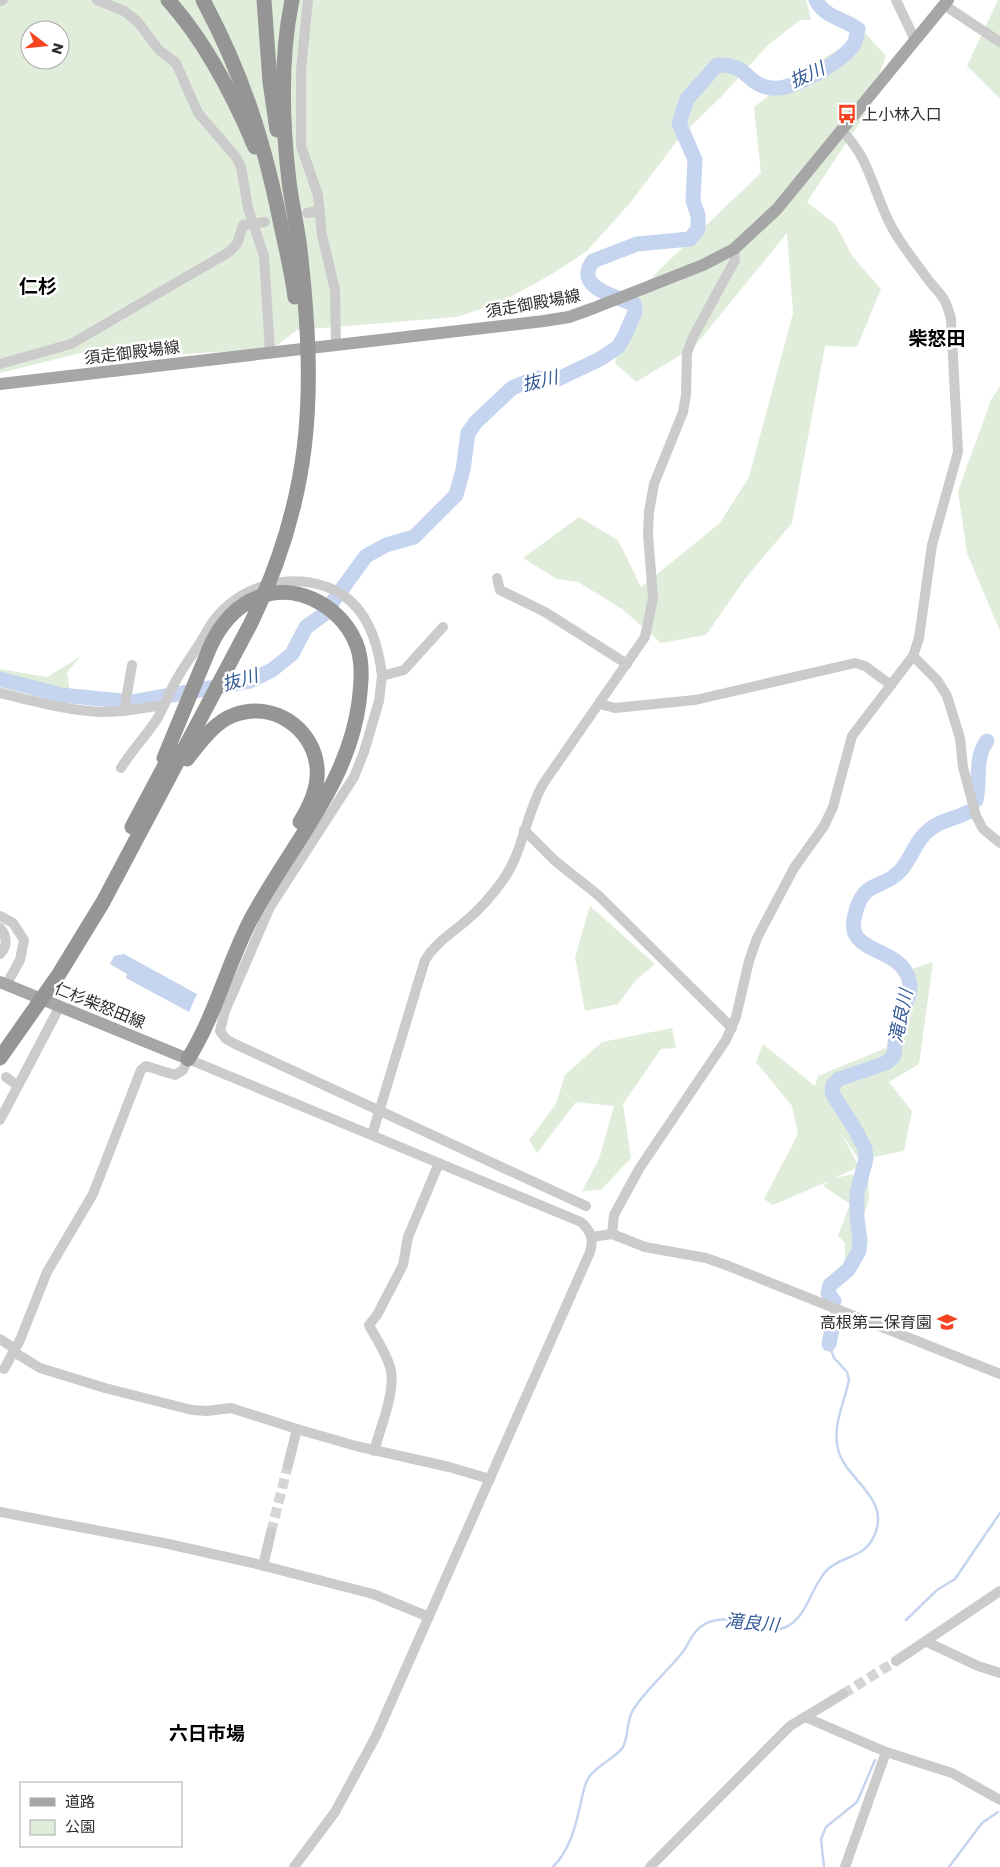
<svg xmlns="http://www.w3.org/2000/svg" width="1000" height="1867" font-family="Poppins,'Noto Sans JP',sans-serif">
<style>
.green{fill:#e0eddb;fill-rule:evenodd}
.water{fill:#c5d5ef}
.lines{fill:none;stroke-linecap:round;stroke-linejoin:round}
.stream{stroke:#c5d5ef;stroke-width:2.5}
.river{stroke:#c5d5ef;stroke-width:15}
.minor-tunnel{stroke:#d5d5d5;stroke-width:10;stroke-dasharray:10 5;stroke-linecap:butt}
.minor{stroke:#cbcbcb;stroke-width:10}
.major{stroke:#a6a6a6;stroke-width:12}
.highway{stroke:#959595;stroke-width:15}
.labels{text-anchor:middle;stroke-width:5;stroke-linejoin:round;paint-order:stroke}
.poi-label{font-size:16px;fill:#2e2e2e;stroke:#fff;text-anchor:start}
.street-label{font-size:16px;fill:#2e2e2e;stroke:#fff}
.water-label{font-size:18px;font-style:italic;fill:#345a98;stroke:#fff}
.quarter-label{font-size:19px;font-weight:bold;fill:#000;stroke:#fff}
</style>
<rect width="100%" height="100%" fill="#fff"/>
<g class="green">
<path d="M0,0H806L811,20H800L767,46L721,97L680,137L630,203L587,251L552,274L501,302L457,317L297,330L272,349L183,354L81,353L0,373ZM30,30H60V60H30Z"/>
<path d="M998,0H1000V99L967,66Z"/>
<path d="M865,33L886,56L864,116L807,202L836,225L852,256L881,289L857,347L825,346L792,523L745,579L706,635L661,643L622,609L578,582L557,579L523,558L579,517L618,540L641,587L720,523L749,477L793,313L787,233L694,347L636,382L615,363L632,301L659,270L761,173L754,107L793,77Z"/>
<path d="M1000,386V631L967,553L958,491L991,400Z"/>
<path d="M81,656L67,672L71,701L44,703L0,697V669L47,677Z"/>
<path d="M590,906L655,964L636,980L618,1004L585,1011L575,957Z"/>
<path d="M933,962L919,1064L889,1082L912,1111L904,1151L859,1160L841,1133L859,1167L834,1178L855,1174L868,1175L869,1200L861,1222L858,1249L850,1259L845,1261V1243L838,1236L850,1204L823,1186L829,1181L773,1205L764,1199L798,1134L792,1106L756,1062L763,1044L815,1086L818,1076L886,1048L899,1003L905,971Z"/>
<path d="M672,1028L676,1048L661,1049L623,1104L631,1158L601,1190L582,1191L599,1159L614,1106L576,1102L537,1153L529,1140L556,1104L565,1075L602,1042Z"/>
</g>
<path class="water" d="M124,954L197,994L189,1012L126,978L127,974L110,964L114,956Z"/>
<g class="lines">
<g class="stream">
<path d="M906,1620L937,1590L955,1579L1000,1513"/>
<path d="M553,1867C570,1850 576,1825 581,1802C583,1794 584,1784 589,1777C597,1765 617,1757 623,1747C629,1736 626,1721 633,1710C646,1689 667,1672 682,1653C688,1645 692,1634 699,1628C726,1605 765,1637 786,1627C808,1617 811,1585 828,1569C845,1554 867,1559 876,1531C888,1496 845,1479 838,1449C832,1424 845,1403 849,1379L847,1372L834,1358L829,1344"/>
<path d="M824,1867L821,1839L826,1827L857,1802L875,1760"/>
<path d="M949,1867L982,1823L998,1812"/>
</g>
<g class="river">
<path d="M0,679L61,695L132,702L250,681L272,670L292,654L306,627L323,615L366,556L386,545L414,537L456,495L463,470L468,433L476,422L512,388L536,378L558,379L600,359L618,347L625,335L635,312L634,304C616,297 573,287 593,261L637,244L690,239L698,229V215L693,201L695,160L679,123L687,99L717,65C750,64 744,84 771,88C793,91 842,62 854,44C856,40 857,34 858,29C843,18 825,18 816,0"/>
<path d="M976,800C981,779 974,758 987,741"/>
<path d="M834,1301L828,1293L830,1285L848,1270L859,1251L860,1240L857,1218V1193L866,1159L865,1149L856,1131L832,1093L833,1085L839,1079L886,1063L893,1057C897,1046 894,1034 897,1023C901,1008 914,996 909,980C902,953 870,954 857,937C853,932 853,926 854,919C862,877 881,892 901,870C913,856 916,838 933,827C943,820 957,818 968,812"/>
<path d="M829,1344L834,1319"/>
</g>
<g class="minor-tunnel">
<path d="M271,1532L288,1465"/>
<path d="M843,1694L896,1661"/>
</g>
<g class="minor">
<path d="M97,0L124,11L137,21L159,50L176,63L198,113L236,157L241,167L248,208L264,256L270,352"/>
<path d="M308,0L301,70V146L318,195L322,235L335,290L336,344"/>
<path d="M896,0L915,40"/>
<path d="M0,1L3,0"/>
<path d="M944,5L1000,42"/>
<path d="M307,213L319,211"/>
<path d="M0,364L71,344L229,252L237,244L243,225L265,222"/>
<path d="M497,578L500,590L545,612L627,664"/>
<path d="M443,627L404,670L382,676L379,701L364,752L354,777L270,907L225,1011L220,1031L226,1039L235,1044L586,1206"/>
<path d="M913,656L937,680L947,696L960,738L963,767L976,816L983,829L1000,843"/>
<path d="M0,693C32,701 65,710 99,712C120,713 142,708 164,705"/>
<path d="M600,704L615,708L695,700L855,663L865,666L891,685"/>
<path d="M124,711L132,665"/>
<path d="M121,768C132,750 146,736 157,719C163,709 167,698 172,688C179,673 189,660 198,646C204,637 208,628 214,620C241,586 286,573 327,587C365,601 378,640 382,676"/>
<path d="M524,830L554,860L598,895L732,1028"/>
<path d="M0,916L13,923L24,940L20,960L6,985"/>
<path d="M0,928C7,935 8,947 0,954"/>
<path d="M6,1077L18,1086"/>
<path d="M0,1120L60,1006"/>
<path d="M372,1135L425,960C436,942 451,934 467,920C479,910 493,894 503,880C523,852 526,814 543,784L645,637L653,598L648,534L649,512L654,484L683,412L686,395L687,353L693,337L735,260L734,249"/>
<path d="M612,1234L614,1215L639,1169L726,1040L736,1017L749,961L757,938L794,868L824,826L833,807L852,736L913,656L919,638L932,545L958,452L951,319C944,291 938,295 924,274C910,255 894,235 885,213C871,182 867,155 841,130"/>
<path d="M592,1237L612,1234L645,1247L706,1258L726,1265L1000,1374"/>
<path d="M0,1339L15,1349"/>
<path d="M14,1352L40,1368L105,1388L192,1410L207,1411L231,1408L297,1429"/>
<path d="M4,1369L20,1340L47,1272L93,1194L141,1070L146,1066L175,1075L183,1070L188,1059L581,1222C591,1231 594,1239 590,1252L376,1736L335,1812L294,1867"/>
<path d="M374,1451C380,1429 395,1393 391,1371C388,1355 376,1339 369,1325L377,1315L403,1265L408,1237L439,1163"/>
<path d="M288,1465L297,1429L356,1446L449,1467L490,1479"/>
<path d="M0,1512L164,1543L253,1563L373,1594L429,1617"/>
<path d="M263,1566L271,1532"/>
<path d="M927,1642L978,1666L1000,1673"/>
<path d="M896,1661L1000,1591"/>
<path d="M805,1717L886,1752L952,1773L1000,1800"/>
<path d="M650,1867L790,1726L843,1694"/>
<path d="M845,1867L886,1752"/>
</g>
<g class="major">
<path d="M0,384L544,321L569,317L594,308L703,265L734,249L777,209L948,0"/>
<path d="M0,982L188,1059"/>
</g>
<g class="highway">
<path d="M168,0C206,42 233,95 255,147"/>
<path d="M203,0C244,77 265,144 282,230C287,252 292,274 295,297"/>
<path d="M264,0L270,82L277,130"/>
<path d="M164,758L210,647C220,625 235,606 259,597C300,581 346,610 358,649C363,666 361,685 359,702C348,786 288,848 250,921C227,966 215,1016 188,1059"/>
<path d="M187,759C200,743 214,722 234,715C272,700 314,728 317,768C319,787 310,806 300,822"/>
<path d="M132,827L173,750"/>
<path d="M0,1058L59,974L103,902L251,623C312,497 316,396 301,259C299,233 292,207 289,181C282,122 280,58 292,0"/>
</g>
</g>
<defs>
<symbol id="bus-bare" viewBox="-9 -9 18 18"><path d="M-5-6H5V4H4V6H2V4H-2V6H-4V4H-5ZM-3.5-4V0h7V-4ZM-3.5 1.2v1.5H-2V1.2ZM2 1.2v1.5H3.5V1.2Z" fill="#f64320" stroke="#fff" stroke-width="2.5" paint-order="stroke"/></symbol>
<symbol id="school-bare" viewBox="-9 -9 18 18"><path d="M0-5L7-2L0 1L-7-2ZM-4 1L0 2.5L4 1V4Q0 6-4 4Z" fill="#f64320" stroke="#fff" stroke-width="2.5" paint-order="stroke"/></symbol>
</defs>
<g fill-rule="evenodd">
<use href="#bus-bare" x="833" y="100" width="28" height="28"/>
<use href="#school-bare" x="933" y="1308" width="28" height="28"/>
</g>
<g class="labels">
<g class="poi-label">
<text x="862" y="120">上小林入口</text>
<text x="932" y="1328" text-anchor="end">高根第二保育園</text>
</g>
<g class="street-label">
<text transform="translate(533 303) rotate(-10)" y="6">須走御殿場線</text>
<text transform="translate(132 352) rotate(-7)" y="6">須走御殿場線</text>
<text transform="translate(100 1005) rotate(22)" y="6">仁杉柴怒田線</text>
</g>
<g class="water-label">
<text transform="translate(807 75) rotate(-25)" y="6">抜川</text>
<text transform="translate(540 381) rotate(-13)" y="6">抜川</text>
<text transform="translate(240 680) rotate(-16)" y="6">抜川</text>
<text transform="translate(901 1016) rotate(-78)" y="6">滝良川</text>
<text transform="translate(752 1623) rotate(5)" y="6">滝良川</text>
</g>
<g class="quarter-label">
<text x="38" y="293">仁杉</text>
<text x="937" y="345">柴怒田</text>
<text x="207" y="1740">六日市場</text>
</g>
</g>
<rect x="20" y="1782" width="162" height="65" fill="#ffffff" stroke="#ababab"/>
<rect x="30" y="1798" width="25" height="8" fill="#a6a6a6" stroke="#ababab"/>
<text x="65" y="1807" font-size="15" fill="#2e2e2e">道路</text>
<rect x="30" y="1820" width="25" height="15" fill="#e0eddb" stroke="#ababab"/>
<text x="65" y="1832" font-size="15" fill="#2e2e2e">公園</text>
<g transform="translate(45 45) rotate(106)"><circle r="24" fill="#ffffff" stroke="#ababab"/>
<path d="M0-4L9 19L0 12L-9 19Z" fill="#f64320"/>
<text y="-8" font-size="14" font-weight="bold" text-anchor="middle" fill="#2e2e2e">N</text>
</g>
</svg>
